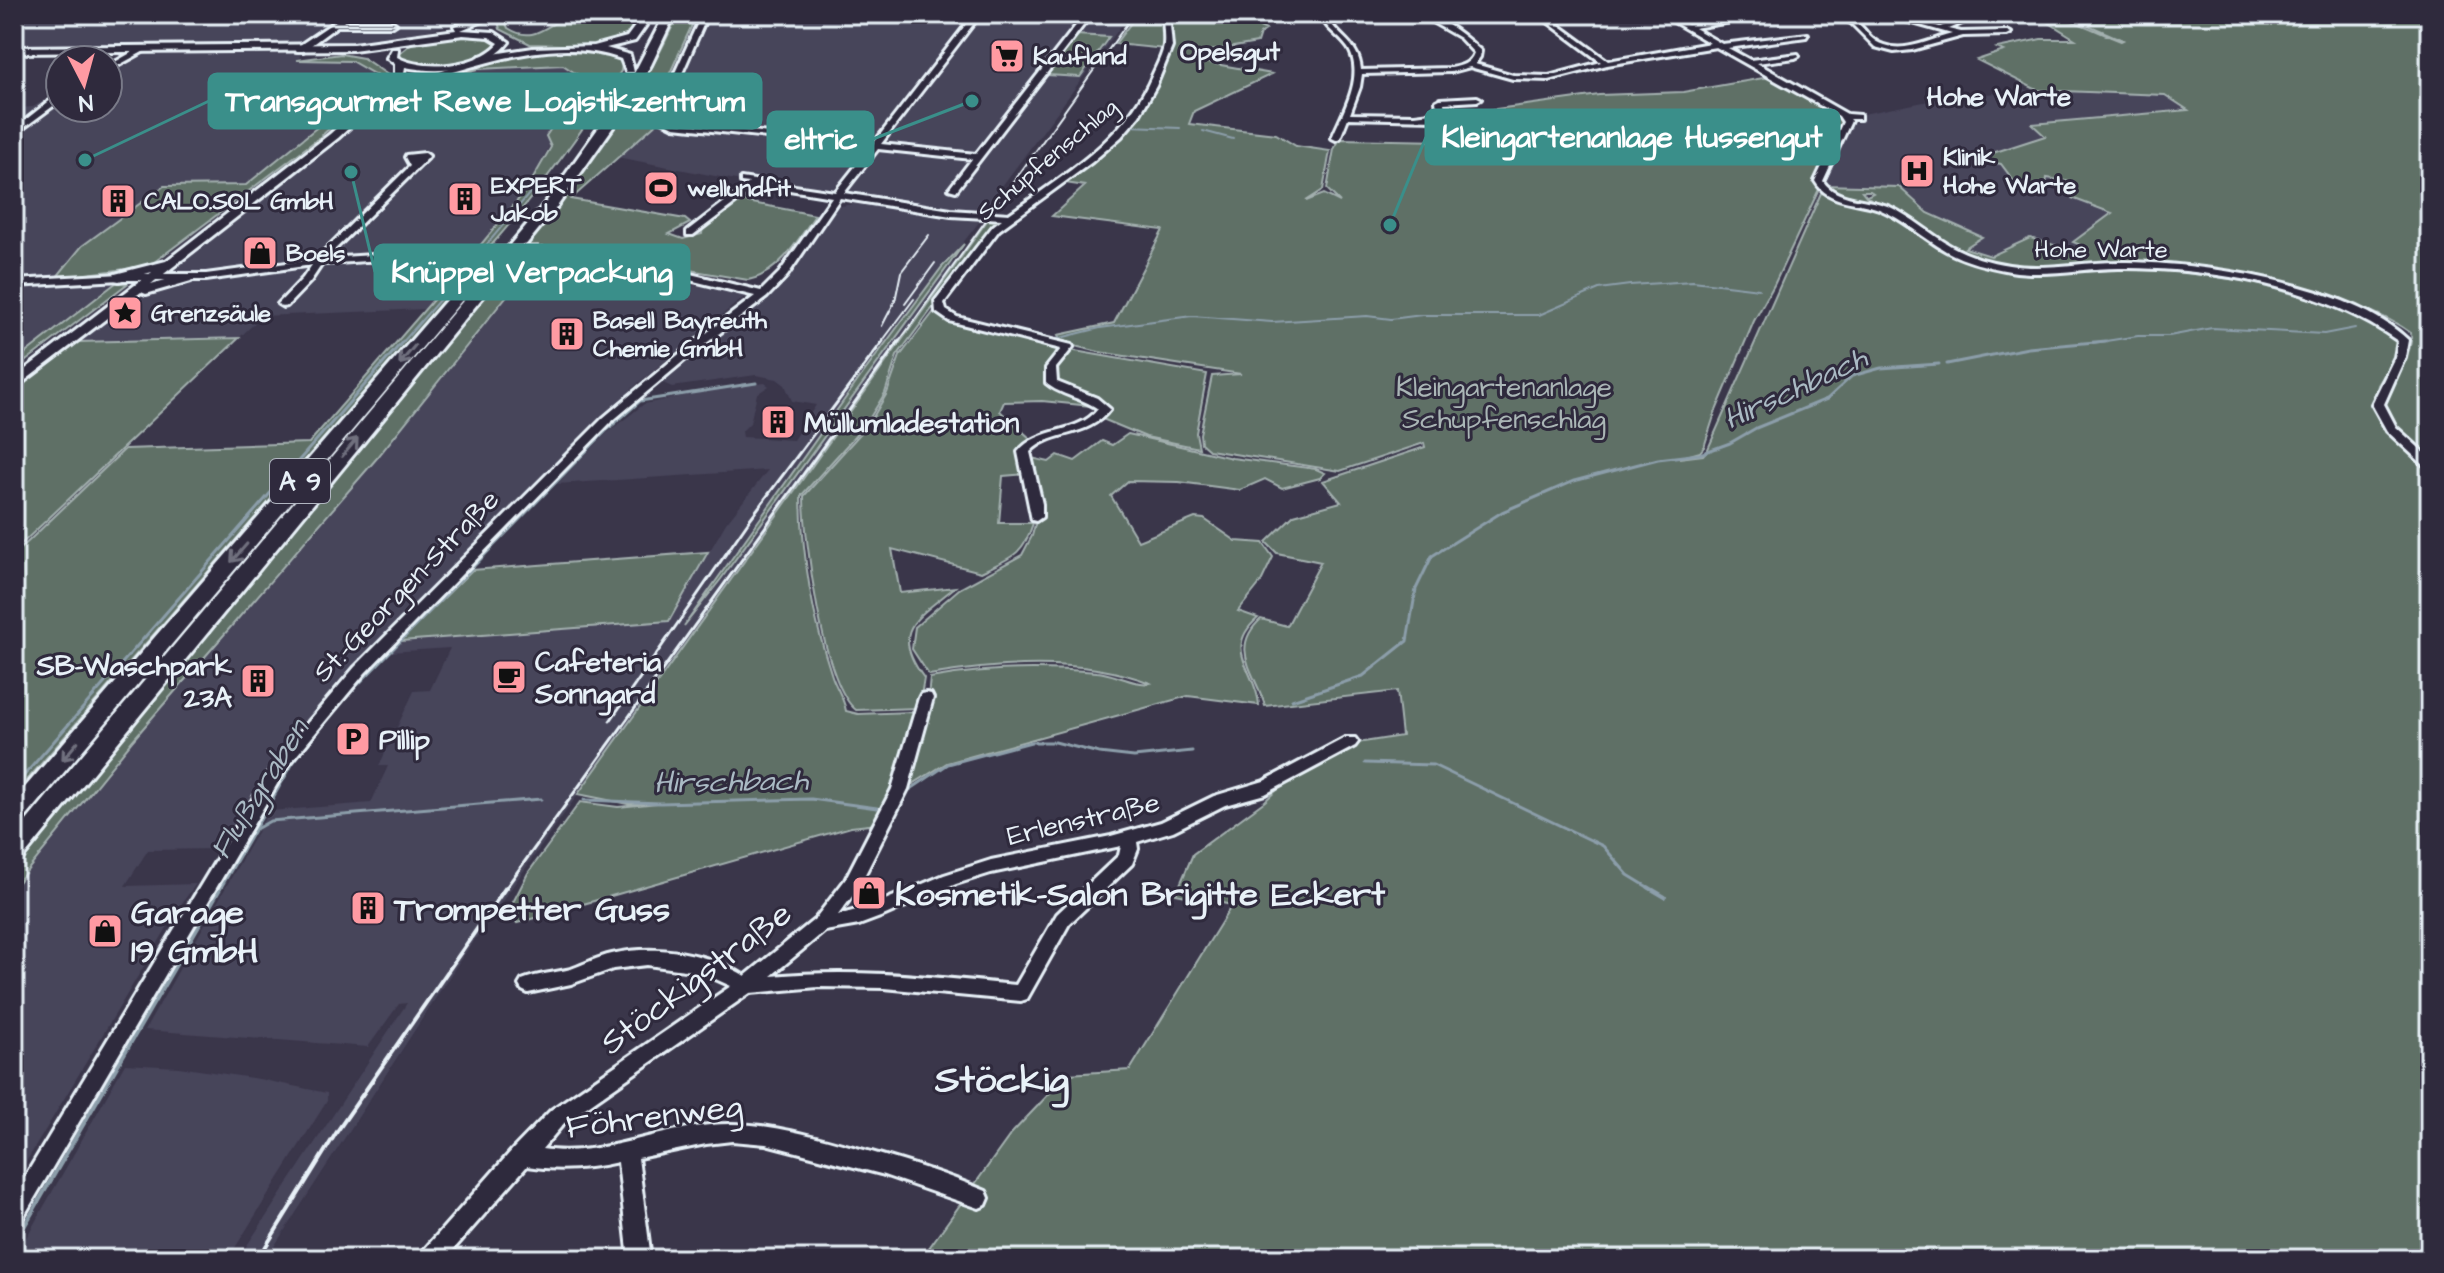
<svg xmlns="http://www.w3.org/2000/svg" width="2444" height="1273" font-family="'Architects Daughter',sans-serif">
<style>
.built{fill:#47445a}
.green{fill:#5e6f66;stroke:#a3b0af;stroke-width:2}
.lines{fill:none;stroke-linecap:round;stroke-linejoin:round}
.stream-far2{stroke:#8c9eaa;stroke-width:2}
.stream-far1{stroke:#8c9eaa;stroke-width:3}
.stream{stroke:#8c9eaa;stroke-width:4}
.minor-casing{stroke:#e8f1f8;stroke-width:6}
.major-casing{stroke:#e8f1f8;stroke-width:6}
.highway-casing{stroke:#e8f1f8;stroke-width:6}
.minor{fill:#2f2a3d;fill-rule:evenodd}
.major{fill:#2f2a3d;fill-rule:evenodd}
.highway{fill:#2f2a3d;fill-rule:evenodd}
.rail-far2{stroke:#e8f1f8;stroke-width:2}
.rail-far1{stroke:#e8f1f8;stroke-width:3}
.rail{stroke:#e8f1f8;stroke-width:4}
.minor-bridge-casing{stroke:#e8f1f8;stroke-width:13;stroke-linecap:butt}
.minor-bridge{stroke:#2f2a3d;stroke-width:9}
.oneway{stroke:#70707e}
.labels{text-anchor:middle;stroke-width:6;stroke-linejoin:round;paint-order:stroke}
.far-poi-label{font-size:24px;font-weight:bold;fill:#e8f1f8;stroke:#2f2a3d;text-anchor:start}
.far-street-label{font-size:24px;fill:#e8f1f8;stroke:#2f2a3d}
.far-neighbourhood-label{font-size:26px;font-weight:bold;fill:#e8f1f8;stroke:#2f2a3d}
.shield{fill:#2f2a3d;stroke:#b0b5c0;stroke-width:2}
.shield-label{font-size:26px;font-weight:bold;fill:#e8f1f8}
.park-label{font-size:28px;fill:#aab6b6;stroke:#2f2a3d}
.poi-label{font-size:28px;font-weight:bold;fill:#e8f1f8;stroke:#2f2a3d;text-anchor:start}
.street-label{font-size:28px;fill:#e8f1f8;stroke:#2f2a3d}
.water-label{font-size:30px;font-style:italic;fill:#aabac4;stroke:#2f2a3d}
.near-poi-label{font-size:34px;font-weight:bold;fill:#e8f1f8;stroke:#2f2a3d;text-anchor:start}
.near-street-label{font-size:34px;fill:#e8f1f8;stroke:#2f2a3d}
.near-quarter-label{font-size:38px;font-weight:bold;fill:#e8f1f8;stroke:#2f2a3d}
.leader{fill:none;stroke:#3a8f8a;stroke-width:3}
.callout-dot{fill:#3a8f8a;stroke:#2f2a3d;stroke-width:3}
.callout{fill:#3a8f8a;stroke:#3a8f8a;stroke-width:3}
.callout-label{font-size:30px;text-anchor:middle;font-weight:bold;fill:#fff}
</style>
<rect width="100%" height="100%" fill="#3a364a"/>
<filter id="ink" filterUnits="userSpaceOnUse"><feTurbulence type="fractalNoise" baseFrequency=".0125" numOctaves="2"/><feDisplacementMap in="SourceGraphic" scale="16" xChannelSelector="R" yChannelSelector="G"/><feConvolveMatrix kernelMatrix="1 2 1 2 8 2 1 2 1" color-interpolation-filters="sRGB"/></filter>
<g filter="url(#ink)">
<g class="built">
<path d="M14,14H472L460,23L375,42L14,49Z"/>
<path d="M697,14H1130L982,213L756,184L617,157L658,121L654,109Z"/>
<path d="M151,51L302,52L298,60L351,61L379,77L246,185L164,186L82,246L56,278L14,280V108L33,107L60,91V108H108V62L123,53Z"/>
<path d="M563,65L584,79L527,189L425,309L262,316L239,338L77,342L180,272L174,270L175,267L378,104L432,80L478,69Z"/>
<path d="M2024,90L2165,95L2190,111L2033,124L2046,135L1976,158L2072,182V198L2113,213L2074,242L2089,248L2082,253L2030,238L1991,257L1965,248L1981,237L1928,213L1899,187L1824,185L1831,159L1851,124L1862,121L1858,115L1939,99Z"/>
<path d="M858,203L983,217L948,262L956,263L461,959L266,1259H238L407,1003L399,1004L368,1047L145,1030L269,811L371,803L388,766H379L414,691L430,690L450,648L390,652L400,641L669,621L726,523L768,470L557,484L607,433L644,404L727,387L765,383L769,386L757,394L750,423L742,431L743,437L793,440L816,405L792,401L785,385L777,379L756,375L672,387L663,383L662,378L779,285L836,207Z"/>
<path d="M533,263L601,267L697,286L720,285L748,294L637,384L344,674L272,763L218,849L148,850L125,886L196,884L182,903L14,1182V887L132,741L377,458Z"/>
<path d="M96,282H117L14,362V286Z"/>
<path d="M125,1064L179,1067L259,1079L327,1093V1101L228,1259H14Z"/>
</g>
<g class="green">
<path d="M505,14H512L505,21L508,28C538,47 549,18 577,14C599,11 624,14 646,14L627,38L592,46L530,44L500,29L498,21Z"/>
<path d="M678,14H697L654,108L659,121L571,199L685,219L690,223L669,234L683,239L702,234L703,225L737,200L815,215C799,239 779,274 748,280L577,251L526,248C584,174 640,101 678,14Z"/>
<path d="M2035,14C2065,14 2092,30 2121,41L2123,40L2063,14L2311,16L2430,14V1259H921L1011,1134L1068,1074L1130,1070L1232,905L1176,894L1193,854L1265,801L1293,775L1351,744L1402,736L1397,691L1265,706C1256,673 1228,649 1261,619L1287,626L1321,562L1277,553L1266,542L1294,515L1341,502L1323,481L1425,447L1424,443L1340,471L1209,450L1201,443L1200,434L1212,376L1241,374L1099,352L1062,343L1058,335L1114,323L1163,230L1052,216L1085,186L1058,182L1089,160L1136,114L1166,49L1115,44L1137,15L1156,16V21H1164L1235,15L1266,30L1260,34L1257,43L1204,52L1198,61L1272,74L1194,111L1189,124L1276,134L1296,146L1330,151L1323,190L1306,201L1324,194L1340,202L1327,189L1334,149L1340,139L1444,141L1445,116L1599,95L1683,92L1769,77L1845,120L1821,185L1774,285L1754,321L1715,413L1704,447L1700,452L1679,458L1703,455L1708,449L1821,193L1879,208L1948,252L1992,265L2044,272L2118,267L2162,269L2250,282L2358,312L2398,340L2400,351L2378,385L2374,403L2382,405C2389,381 2414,357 2411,333C2358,294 2228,270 2161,265C2112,261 2063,274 2014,267C1963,260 1921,229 1877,204L1867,196L1873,193L1870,191H1862L1871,202L1827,189L1824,185L1899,187L1928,213L1982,237L1965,248L1991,256L2030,238L2082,253L2088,248L2073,242L2112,213L2072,198V182L2047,178L2045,191L2019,188L2001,164L1974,159L2045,136L2032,124L2188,110L2165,95L2037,90L1977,60L2004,51L1997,48L2041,39H2075Z"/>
<path d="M449,35H485L500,44C473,69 434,67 399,61L396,56L412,43Z"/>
<path d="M1076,35L1109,37L1080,77L1048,75Z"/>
<path d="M600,52L623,58L621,71C581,134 538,192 489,248H478L527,189L551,147L546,136L584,79L563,65L478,69L395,93L402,86L508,56L547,52Z"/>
<path d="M341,54L363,58L388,75L319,138L149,266L56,278L82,246L164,186L246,185L379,77L351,61L297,60Z"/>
<path d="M989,218L1001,220L986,236L897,356L885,393L866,424L801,496C802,556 813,619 832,676C836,688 844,698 846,711L858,714L911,712L916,715L908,750L878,824L851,827L517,923L508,912L528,873L580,802L618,807L658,803L628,804L578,794Z"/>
<path d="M964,244L721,579L684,626L859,379L942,267Z"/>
<path d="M541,254L571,256L720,285C658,282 597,263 533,263L377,458L132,741L14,887V871L518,255Z"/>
<path d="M472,255H483L14,795V555L125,449L309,443Z"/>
<path d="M117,282L127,284L14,370V362Z"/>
<path d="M936,309L944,317L1061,347L1049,379L1101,407L1042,401L1004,402L1000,411L1032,440L1025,445L1028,474L1003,476L999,523H1033C1023,556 1010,558 981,572L892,549L900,593L955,587C918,618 888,629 924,678L919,708L856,710C823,684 804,539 804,496L869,424L887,393L900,356Z"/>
<path d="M239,338L14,551V389L77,342Z"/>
<path d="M1069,350L1207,374L1196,433L1199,448L1146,437L1100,418L1106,409L1057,386L1052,369Z"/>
<path d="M1128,434L1232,458L1316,469L1325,473L1320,478L1282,488L1265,479L1240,490L1179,482L1128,481L1111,496L1138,541L1195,518L1204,519L1236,541L1263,543L1273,557L1261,582L1238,611L1258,618C1221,650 1257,671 1259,705L1188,696L947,763L903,790L928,698L930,678C985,668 1041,667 1097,672C1114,673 1135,686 1150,683C1083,657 999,663 929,675L912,649L915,627L959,589L1022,555L1032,536L1039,510L1027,457L1049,462L1058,455L1075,461L1102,441L1112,445Z"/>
<path d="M708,552L669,621L400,641L472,570Z"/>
</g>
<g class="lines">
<g class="stream-far2">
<path d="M2293,14L2296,19"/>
<path d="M1129,126L1180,128"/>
<path d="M1203,131L1233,139"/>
<path d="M483,249L534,188"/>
<path d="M934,310L950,321L1002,334"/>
<path d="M1048,341L1100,328L1192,316L1272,322L1367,316L1391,319L1422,315H1539L1599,289L1630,285L1693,281L1759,289"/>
<path d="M402,343L478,255"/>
<path d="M2093,343L2138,336H2169L2212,328L2324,334L2355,328"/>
</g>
<g class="stream-far1">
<path d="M1947,364L2028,348L2106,341"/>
<path d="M1292,700L1363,676L1407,641L1416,589L1432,556L1502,512L1574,481L1658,459L1700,454L1730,443L1756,428L1827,399L1852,376L1881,368L1939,364"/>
<path d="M340,703L607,430L640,401L756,383"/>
<path d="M1365,763L1433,765L1603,846L1628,875L1651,889"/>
<path d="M14,787L403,341"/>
<path d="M905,793L948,764L1031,742H1055L1099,753L1134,757L1192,751"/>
<path d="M584,800L660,803L811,799L877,808"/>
<path d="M256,829L270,821L541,799"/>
<path d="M220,889L293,763L320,727"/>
</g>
<g class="stream">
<path d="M1648,887L1665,897"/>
<path d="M14,1244L221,887"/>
</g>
<defs>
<g id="minor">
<path d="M346,14H353L343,22H393L396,24L393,26H337L303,51H297V47Z"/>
<path d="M702,14H708L665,112L676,123L873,144L974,14H981L881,144L976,154L1085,14H1092L956,191L949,189L972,159L878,149L844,193L951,210L1009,214C1064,175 1126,139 1153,74C1157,65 1163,54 1164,45C1165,35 1163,24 1163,14H1169L1172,47L1156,86L1139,116L1121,137L1092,162L999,230L944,303L946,310L957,317L1072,345L1073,347L1056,368L1057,382L1097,398L1110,409C1088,439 1052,429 1030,452L1042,504V517L1036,521L1032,520L1018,452C1038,426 1078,435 1098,409C1082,397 1061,396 1046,383V368L1061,349L949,321L936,312L935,301L993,226L1002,219L951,216L840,198L787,276L767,297L692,354L611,422L365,673L287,767L21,1221L14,1224V1195L277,759L355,667L603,418L684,350L755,296L624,264L539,254L536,253V249L567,250L624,258L761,291L780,272L832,197L759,185L693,235H687V231L749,183L741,182V178L835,192L870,148L674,127L662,121L657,112Z"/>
<path d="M1320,14H1326C1335,37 1359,41 1361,70L1451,68C1461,66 1470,64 1474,53L1460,38L1418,14C1439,14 1466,37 1481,51L1480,57L1475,64L1513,75L1549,76L1601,62L1537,14H1544L1608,61L1710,43L1660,14H1668L1688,25L1763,14L1760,17L1694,28L1722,44L1808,34L1806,37L1728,48L1750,60L1798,54L1799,56L1795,58L1757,63L1847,114L1860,115V119H1849L1851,121L1823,181C1837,202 1869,198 1890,207C1912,217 1930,234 1951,246C1969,256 1989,262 2009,265C2045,271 2082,262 2119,262C2198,262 2350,283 2408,340L2405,357L2384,404L2396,427L2430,458V468L2426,467L2387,431L2372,404L2395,357L2398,341C2320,286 2213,268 2119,268C2083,268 2046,277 2010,271C1988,267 1965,262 1946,251C1923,238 1904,219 1879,209C1856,200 1829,205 1815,181L1843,122L1839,116L1716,47L1607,65L1549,80L1513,79L1470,67L1451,72L1362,74L1360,87L1350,114L1415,115L1438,112L1436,101L1440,99L1477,97L1481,99L1477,101L1444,103L1446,116L1435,120L1348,118L1340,138L1336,140L1332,138C1342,113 1366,76 1348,48C1339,35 1325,29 1320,14Z"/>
<path d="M1832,14C1865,14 1861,38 1884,45C1906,53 1931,39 1952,34L1881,14H1892L1940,27L1965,18L1967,21L1948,29L1961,32L2007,31L2011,33L2007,35L1963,36L1912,50L1894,52L1875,47L1851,23Z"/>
<path d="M143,46L150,48L108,71V66Z"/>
<path d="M57,95H60V101L14,135V129Z"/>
<path d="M425,153L429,156L428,158L326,258L468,249L471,250V254L322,264L310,282L287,306L283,307L278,304L303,278L312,265L206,280H121L14,286V280L121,274H206L316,259L410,166L405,157L406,155Z"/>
<path d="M926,693L931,694L933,698L908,789L857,890L838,915L871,906L944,875L991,860L1111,836L1161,822L1214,796L1264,781L1345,738H1355L1358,742L1355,746L1265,794L1225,805L1173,831L1137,842L1138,849L1132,864L1069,924L1027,999L1021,1001L884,988L818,987L750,993L565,1122L542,1149C598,1158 654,1130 710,1125C759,1120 806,1134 853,1147C898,1159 943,1173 986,1191L989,1198L986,1205L979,1208L881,1174L766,1144L732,1141L706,1144L638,1158L651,1259H629L618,1162C587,1169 558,1171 527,1166L445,1259H420L423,1251L514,1148L551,1110L731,986L700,972L647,965L613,969L571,984L528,993L522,990L519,985L522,980C537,974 554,973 571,969C585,964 598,957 612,954C655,944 707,952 745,976L815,919L845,880L892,789L919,698L921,694ZM1121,846L1119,855L1057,914L1016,985C934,977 854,968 771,976L825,931L859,925L883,916L956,884L991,873Z"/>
</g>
<path id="major" d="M487,14H499L461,30L494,32L509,42C487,71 438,74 405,67L403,78L338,138L151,284L187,274L193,278L191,281L146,294L141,292L14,389V378L152,272L119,281L115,280V274L166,261L330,134L395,75V64L387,58L392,49H398L397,57C424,72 479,67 499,43L489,37L463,35L353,50L14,53V47L353,44L456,30L454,26Z"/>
<g id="highway">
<path d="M644,14H654L635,41L606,48L630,55L634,72H626L621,59C549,33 467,70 398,89L389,87L476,61L480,56L533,48L594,46L627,37Z"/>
<path d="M665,14H675L651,65L623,113L556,208L22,859L14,861V836L546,202L626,89Z"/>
<path d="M484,261L491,265L489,268L22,822L14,825V800L479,262Z"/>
</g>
</defs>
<use href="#minor" class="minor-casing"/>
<use href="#major" class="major-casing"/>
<use href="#highway" class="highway-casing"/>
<use href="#minor" class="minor"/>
<use href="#major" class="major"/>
<use href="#highway" class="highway"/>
<g class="rail-far2">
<path d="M905,304L935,263"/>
<path d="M882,326L895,301L901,272L929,235"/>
<path d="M881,343L914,299"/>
<path d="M898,343L1134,14"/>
</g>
<g class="rail-far1">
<path d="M610,721L750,519L883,341"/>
<path d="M505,889L899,341"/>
</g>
<path class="rail" d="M258,1259L338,1130L506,887"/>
<defs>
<path id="minor-bridge" d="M468,252L539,251"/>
</defs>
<use href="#minor-bridge" class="minor-bridge-casing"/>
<use href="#minor-bridge" class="minor-bridge"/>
</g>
<defs><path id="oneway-shaft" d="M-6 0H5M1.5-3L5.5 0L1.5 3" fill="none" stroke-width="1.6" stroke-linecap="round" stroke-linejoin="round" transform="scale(2)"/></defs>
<g class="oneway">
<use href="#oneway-shaft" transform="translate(407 355) rotate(130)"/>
<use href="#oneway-shaft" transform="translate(350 447) rotate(-50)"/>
<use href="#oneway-shaft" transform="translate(239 553) rotate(131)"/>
<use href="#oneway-shaft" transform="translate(70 751) rotate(130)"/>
</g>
</g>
<defs>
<symbol id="supermarket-square" viewBox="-11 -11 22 22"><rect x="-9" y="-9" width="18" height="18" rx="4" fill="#ff9aa2" stroke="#2f2a3d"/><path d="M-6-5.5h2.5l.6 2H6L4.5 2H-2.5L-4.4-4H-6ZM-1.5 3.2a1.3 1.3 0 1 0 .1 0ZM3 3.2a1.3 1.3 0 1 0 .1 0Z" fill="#111"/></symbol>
<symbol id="hospital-square" viewBox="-11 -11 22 22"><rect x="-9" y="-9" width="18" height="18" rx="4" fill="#ff9aa2" stroke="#2f2a3d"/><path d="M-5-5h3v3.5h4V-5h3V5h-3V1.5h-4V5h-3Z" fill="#111"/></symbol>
<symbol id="stadium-square" viewBox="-11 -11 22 22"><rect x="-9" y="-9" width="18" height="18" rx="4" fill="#ff9aa2" stroke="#2f2a3d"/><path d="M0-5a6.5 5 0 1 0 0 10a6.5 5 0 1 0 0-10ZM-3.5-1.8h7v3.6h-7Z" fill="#111"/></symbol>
<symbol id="building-square" viewBox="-11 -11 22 22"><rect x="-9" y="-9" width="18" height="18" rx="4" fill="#ff9aa2" stroke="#2f2a3d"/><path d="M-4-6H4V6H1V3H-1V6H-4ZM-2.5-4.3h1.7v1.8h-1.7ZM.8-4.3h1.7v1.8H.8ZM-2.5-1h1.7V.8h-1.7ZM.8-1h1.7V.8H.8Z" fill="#111"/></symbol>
<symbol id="shop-square" viewBox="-11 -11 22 22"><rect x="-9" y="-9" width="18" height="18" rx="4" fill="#ff9aa2" stroke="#2f2a3d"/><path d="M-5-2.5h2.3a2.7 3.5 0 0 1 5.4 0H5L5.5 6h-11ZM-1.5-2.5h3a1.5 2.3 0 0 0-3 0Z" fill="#111"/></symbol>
<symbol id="sight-square" viewBox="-11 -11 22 22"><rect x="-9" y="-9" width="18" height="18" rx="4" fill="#ff9aa2" stroke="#2f2a3d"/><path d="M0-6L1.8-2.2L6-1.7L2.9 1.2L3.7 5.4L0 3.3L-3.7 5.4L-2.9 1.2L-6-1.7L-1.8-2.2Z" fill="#111"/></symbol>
<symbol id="cafe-square" viewBox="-11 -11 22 22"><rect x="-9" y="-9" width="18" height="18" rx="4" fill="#ff9aa2" stroke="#2f2a3d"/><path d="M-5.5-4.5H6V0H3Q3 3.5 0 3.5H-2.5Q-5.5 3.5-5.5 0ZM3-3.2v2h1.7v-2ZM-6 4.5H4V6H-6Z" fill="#111"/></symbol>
<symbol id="parking-square" viewBox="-11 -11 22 22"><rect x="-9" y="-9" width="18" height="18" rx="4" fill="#ff9aa2" stroke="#2f2a3d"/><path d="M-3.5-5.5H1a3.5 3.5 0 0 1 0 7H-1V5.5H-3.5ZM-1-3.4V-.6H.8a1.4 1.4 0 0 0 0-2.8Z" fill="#111"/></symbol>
</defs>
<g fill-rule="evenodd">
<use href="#supermarket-square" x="987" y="36" width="40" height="40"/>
<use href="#hospital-square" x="1897" y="151" width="40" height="40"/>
<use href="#stadium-square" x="641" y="168" width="40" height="40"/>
<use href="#building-square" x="445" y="179" width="40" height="40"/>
<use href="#building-square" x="98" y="181" width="40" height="40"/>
<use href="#shop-square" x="240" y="233" width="40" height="40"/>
<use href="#sight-square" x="105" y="293" width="40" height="40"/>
<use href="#building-square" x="547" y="314" width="40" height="40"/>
<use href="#building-square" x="758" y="402" width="40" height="40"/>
<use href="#cafe-square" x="489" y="657" width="40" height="40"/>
<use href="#building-square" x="238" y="661" width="40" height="40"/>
<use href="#parking-square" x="333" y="719" width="40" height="40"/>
<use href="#shop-square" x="849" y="873" width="40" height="40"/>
<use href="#building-square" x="348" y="888" width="40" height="40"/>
<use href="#shop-square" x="85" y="911" width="40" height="40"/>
</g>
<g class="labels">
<g class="far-poi-label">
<text x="1033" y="64">Kaufland</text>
<text x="1943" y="165">Klinik<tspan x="1943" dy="28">Hohe Warte</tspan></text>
<text x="491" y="193">EXPERT<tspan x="491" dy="28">Jakob</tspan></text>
<text x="687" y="196">wellundfit</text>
<text x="144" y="209">CALO.SOL GmbH</text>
<text x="286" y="261">Boels</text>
<text x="151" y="321">Grenzsäule</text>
<text x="593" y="328">Basell Bayreuth<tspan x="593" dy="28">Chemie GmbH</tspan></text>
</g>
<g class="far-street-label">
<text transform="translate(1047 159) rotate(-40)" y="8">Schupfenschlag</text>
<text x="2101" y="257">Hohe Warte</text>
</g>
<g class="far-neighbourhood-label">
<text x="1230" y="60">Opelsgut</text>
<text x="1999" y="105">Hohe Warte</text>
</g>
<rect class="shield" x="270" y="459" width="60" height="44" rx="6"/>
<g class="shield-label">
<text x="300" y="490">A 9</text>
</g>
<g class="park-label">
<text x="1504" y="396">Kleingartenanlage<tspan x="1504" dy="32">Schupfenschlag</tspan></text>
</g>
<g class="poi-label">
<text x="804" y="432">Müllumladestation</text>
<text x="535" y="671">Cafeteria<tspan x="535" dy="32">Sonngard</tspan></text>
<text x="232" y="675" text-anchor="end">SB-Waschpark<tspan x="232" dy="32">23A</tspan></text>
<text x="379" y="749">Pillip</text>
</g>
<g class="street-label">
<text transform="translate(405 585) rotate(-46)" y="10">St.-Georgen-Straße</text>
<text transform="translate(1083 818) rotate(-13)" y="10">Erlenstraße</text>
</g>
<g class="water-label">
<text transform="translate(1795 388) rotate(-25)" y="10">Hirschbach</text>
<text transform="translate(731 781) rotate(-1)" y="10">Hirschbach</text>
<text transform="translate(259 789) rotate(-58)" y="10">Flußgraben</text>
</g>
<g class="near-poi-label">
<text x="895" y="905">Kosmetik-Salon Brigitte Eckert</text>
<text x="394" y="920">Trompetter Guss</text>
<text x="131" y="923">Garage<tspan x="131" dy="39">19 GmbH</tspan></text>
</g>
<g class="near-street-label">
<text transform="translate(695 977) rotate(-37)" y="12">Stöckigstraße</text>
<text transform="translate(654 1115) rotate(-7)" y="12">Föhrenweg</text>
</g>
<g class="near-quarter-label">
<text x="1002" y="1092">Stöckig</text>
</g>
</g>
<path class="leader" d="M85 160L209 101M1390 225L1426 137M972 101L873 139M351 172L375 272"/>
<g class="callout-dot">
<circle cx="85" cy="160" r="8"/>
<circle cx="1390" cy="225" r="8"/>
<circle cx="972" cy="101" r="8"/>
<circle cx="351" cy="172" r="8"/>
</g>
<g class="callout">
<rect x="209" y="74" width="552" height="54" rx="8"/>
<rect x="1426" y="110" width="413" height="54" rx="8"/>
<rect x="768" y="112" width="105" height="54" rx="8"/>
<rect x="375" y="245" width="314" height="54" rx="8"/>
</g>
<g class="callout-label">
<text x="485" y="111">Transgourmet Rewe Logistikzentrum</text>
<text x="1632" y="147">Kleingartenanlage Hussengut</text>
<text x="821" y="149">eltric</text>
<text x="532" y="282">Knüppel Verpackung</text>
</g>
<rect width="2444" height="1273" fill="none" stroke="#2f2a3d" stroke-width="48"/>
<rect x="24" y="24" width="2396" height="1225" fill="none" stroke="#e8f1f8" stroke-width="3" filter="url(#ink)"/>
<g transform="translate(84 84) rotate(174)"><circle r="38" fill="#2f2a3d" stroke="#797a88" stroke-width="2"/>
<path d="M0-6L14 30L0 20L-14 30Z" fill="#ff9aa2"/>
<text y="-12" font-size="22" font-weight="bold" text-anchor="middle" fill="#e8f1f8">N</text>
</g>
</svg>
